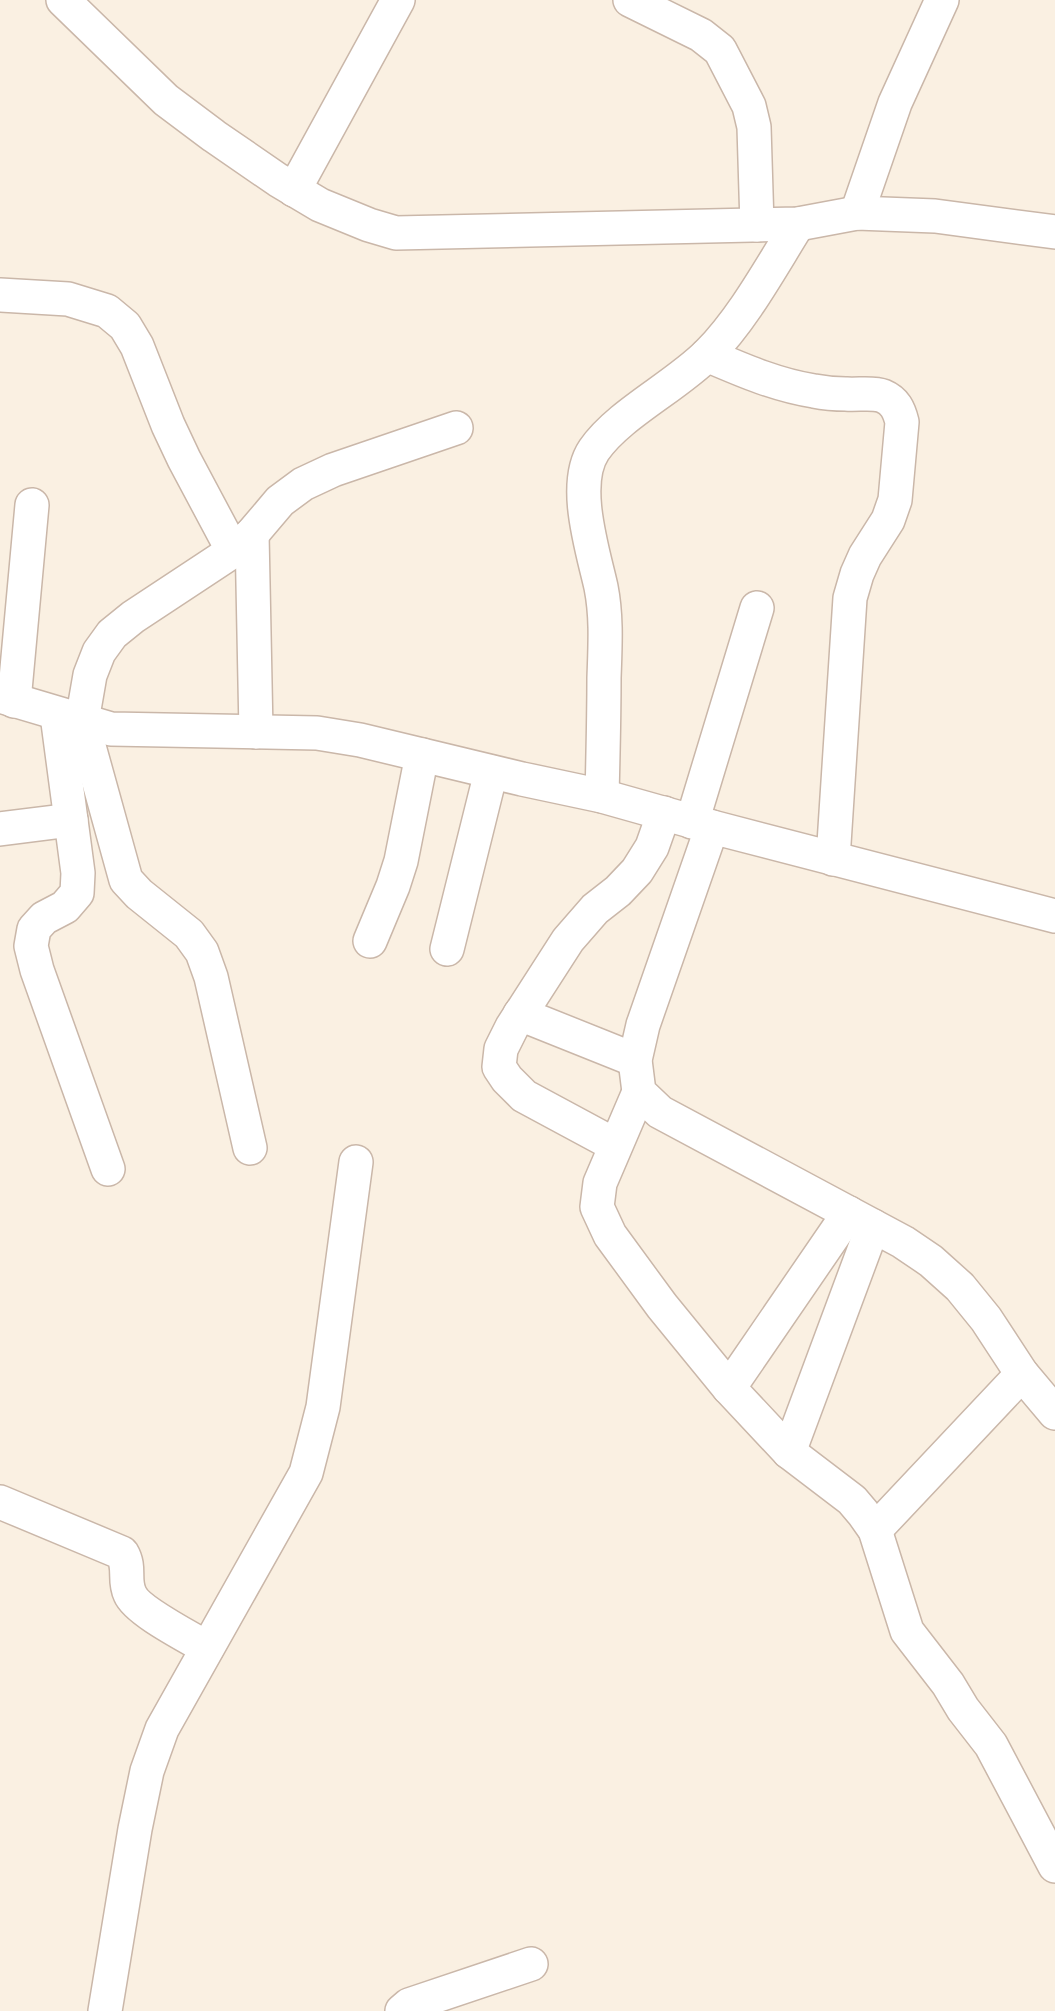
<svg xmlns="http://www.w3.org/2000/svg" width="1055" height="2011" font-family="'Fira Sans',sans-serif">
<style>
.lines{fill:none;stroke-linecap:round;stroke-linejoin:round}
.minor-casing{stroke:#cab7a9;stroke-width:36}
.minor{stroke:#fff;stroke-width:33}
</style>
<rect width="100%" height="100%" fill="#faf0e2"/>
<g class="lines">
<defs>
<g id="minor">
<path d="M63,0L166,100L214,136L278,180L320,205L369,225L396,233L798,224L857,213L935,216L1055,232"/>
<path d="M630,0L701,35L720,50L749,106L754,127L757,225"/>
<path d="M294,190L398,0"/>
<path d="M857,213L895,103L942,0"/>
<path d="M0,295L68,299L107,311L125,326L137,346L168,425L184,459L233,551"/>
<path d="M707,355C742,370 776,385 814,391C824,393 836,394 846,394C858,395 873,392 883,396C895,401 899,410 902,422L895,500L888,520L865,556L857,574L850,598L833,859"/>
<path d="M252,534L256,732"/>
<path d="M0,696L111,729L317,733L360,740L522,779L602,796L712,827L1055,916"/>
<path d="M14,701L32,505"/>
<path d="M57,715L78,873L77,893L65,907L44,918L34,929L31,946L37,970L108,1169"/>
<path d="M602,796C603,756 604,717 604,678C605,648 607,617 601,587C593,551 571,484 594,450C619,414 675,387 708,354C743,319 771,267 798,224"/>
<path d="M692,822L757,608"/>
<path d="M712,827L643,1025L635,1060L639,1092L660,1112L903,1242L931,1261L960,1287L986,1319L1022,1374L1055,1413"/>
<path d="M0,829L71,820"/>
<path d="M370,941L393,886L401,861L422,755"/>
<path d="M447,949L491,772"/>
<path d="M520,1014L635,1060"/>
<path d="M639,1092L600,1183L597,1207L610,1235L662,1306L729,1388L789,1452L852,1500L863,1513L875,1530L907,1631L948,1684L963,1709L991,1745L1055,1866"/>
<path d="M615,1145L524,1096L507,1079L499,1067L501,1049L512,1027L568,940L595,909L618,891L637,871L652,847L664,813"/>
<path d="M250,1148L211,977L202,952L189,934L139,894L126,880L82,721L90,675L99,652L112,634L133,617L233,551L252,534L280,501L303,484L333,470L456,428"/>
<path d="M729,1388L849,1213"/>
<path d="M789,1452L873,1226"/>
<path d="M0,1502L122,1553C131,1568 123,1579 130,1594C137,1611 189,1637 207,1648"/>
<path d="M875,1530L1022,1374"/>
<path d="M105,2011L135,1829L147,1771L162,1729L306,1473L323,1407L356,1162"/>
<path d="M402,2011L409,2005L531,1964"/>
</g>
</defs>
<use href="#minor" class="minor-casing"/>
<use href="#minor" class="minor"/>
</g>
</svg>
